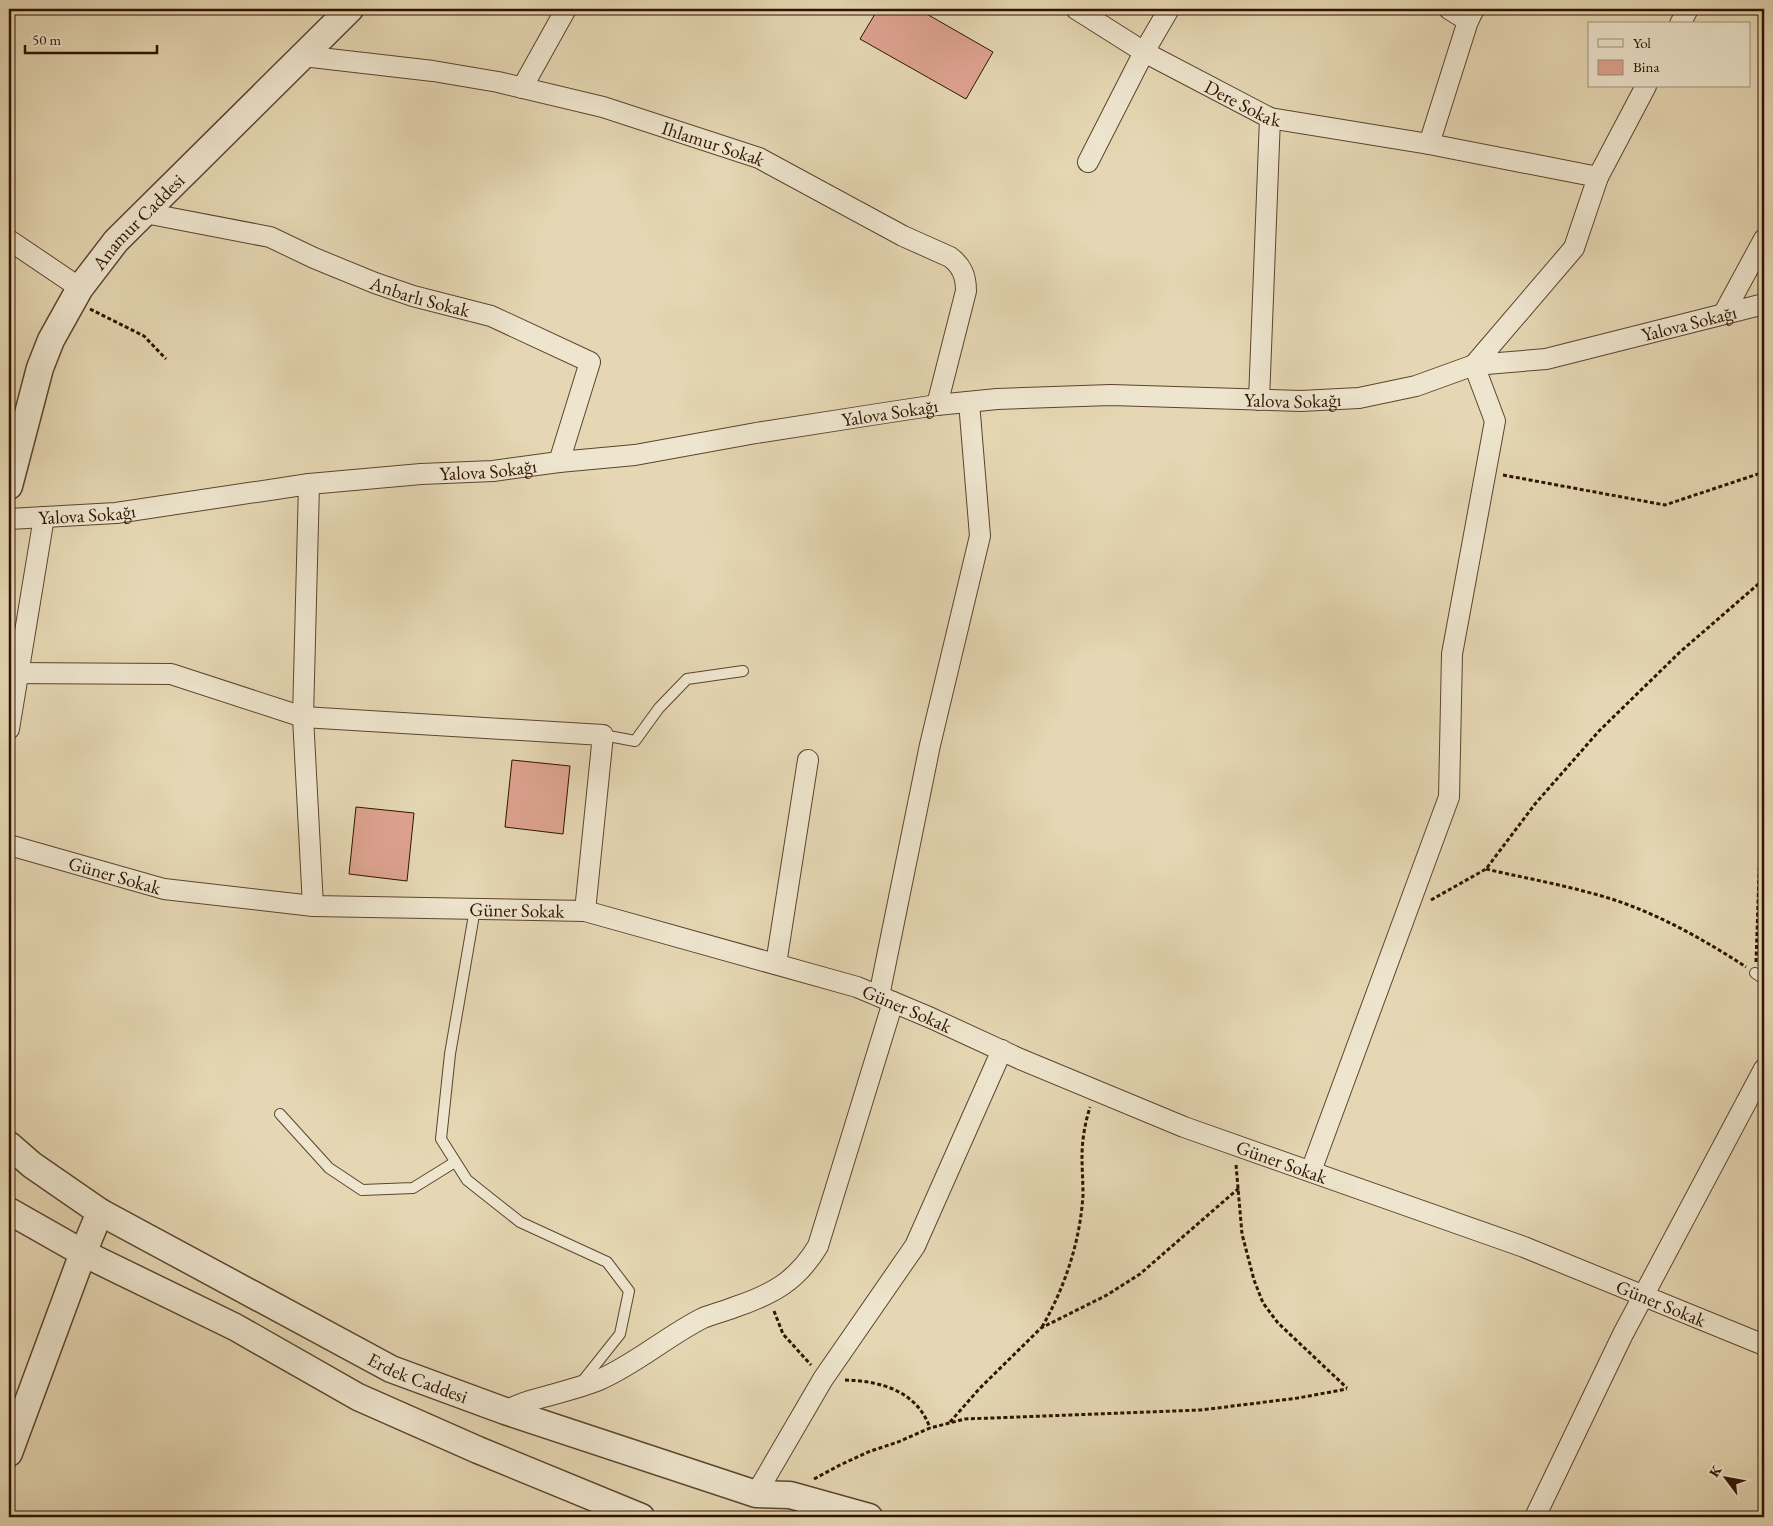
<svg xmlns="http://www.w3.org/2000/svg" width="1773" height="1526" font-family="'EB Garamond',serif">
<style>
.building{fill:#dea390;stroke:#301300}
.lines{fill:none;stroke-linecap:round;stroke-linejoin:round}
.service-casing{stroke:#5d442d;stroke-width:12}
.minor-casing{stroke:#5d442d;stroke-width:22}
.tertiary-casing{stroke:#5d442d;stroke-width:29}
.path{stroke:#301300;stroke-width:3;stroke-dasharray:4 2.5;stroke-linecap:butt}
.service{stroke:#eee5ce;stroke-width:10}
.minor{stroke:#eee5ce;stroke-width:20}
.tertiary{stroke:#eee5ce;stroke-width:26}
.labels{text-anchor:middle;stroke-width:4;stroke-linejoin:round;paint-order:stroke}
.street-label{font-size:19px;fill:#301300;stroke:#eee5ce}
</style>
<rect width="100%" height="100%" fill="#e5d7b3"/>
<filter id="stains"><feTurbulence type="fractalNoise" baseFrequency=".004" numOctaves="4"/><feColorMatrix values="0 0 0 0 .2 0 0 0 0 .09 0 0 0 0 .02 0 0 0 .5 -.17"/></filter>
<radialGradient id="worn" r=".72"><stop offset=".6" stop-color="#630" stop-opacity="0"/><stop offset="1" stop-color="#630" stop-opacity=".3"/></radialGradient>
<g class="building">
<path d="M878,9H918L993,52L966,99L860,39Z"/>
<path d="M512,760L570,766L563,834L505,827Z"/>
<path d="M356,807L414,813L407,881L349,874Z"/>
</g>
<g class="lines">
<defs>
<g id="service">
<path d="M603,735L635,741L659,708L687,679L743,671"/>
<path d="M475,909L450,1054L441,1139L467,1180L520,1222L607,1262L629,1291L620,1334L581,1383"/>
<path d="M1755,973L1764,979"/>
<path d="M280,1114L329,1168L362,1190L413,1188L455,1162"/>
</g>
<g id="minor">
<path id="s1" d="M1076,9L1144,52L1270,118L1429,144L1598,177"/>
<path d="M1449,9L1468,21L1474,9"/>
<path d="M1680,24L1688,9"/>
<path id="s2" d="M303,56L433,71L498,82L603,107L759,158L903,236L950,257C962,266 966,276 966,291L937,405"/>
<path d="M522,88L566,9"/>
<path d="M1429,144L1468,21"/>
<path d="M1088,162L1144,52L1169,9"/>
<path id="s3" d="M145,213L270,237L314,258L375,283L413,296L491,316L590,362L559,462"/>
<path d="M9,240L80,288"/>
<path d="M1724,313L1764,239"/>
<path d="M1259,400L1270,118"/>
<path d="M309,484L303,717L313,906"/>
<path id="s4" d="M9,519L116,513L309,484L421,474L493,471L559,462L635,455L756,433L878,414L937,405L997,399L1111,395L1301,401L1359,398L1416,386L1474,365L1546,359L1764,304"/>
<path d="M9,673L171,674L303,717L603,735L585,911"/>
<path d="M9,729L44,517"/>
<path id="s5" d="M9,845L164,889L313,906L585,911L857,987L931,1018L1020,1059L1184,1127L1524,1247L1764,1345"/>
<path d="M776,964L808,760"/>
<path d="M879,996L930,745L980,536L969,402"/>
<path d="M1311,1171L1449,797L1452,654L1495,421L1474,365L1574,248L1598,177L1646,86"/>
<path d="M505,1411C514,1407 524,1402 533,1400C556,1393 577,1389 599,1380C636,1364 667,1336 703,1318C713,1314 725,1311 735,1307C773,1294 797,1281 818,1246L893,1002"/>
<path d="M756,1494L823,1379L915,1246L1002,1050"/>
<path d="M1535,1517L1623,1334L1764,1069"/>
</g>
<g id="tertiary">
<path id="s6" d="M9,486L40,368L51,340L80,288L116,241L350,9"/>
<path id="s7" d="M9,1145L32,1165L100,1212L391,1369L505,1411L756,1494L790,1495L869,1517"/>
<path d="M9,1211L83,1253L235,1327L358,1397L478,1450L641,1517"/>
<path d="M9,1453L83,1253L100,1212"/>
</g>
</defs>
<use href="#service" class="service-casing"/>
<use href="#minor" class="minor-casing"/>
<use href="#tertiary" class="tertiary-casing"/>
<g class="path">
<path d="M90,309L144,336L166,359"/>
<path d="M1503,475L1665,505L1764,472"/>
<path d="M1486,869C1520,877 1554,883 1587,892C1644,906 1697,935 1746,967"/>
<path d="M1431,900L1486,869L1535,804L1599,731L1680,652L1763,580"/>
<path d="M1756,962L1763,758L1761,702L1764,573"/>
<path d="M1236,1165L1242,1234L1254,1280L1263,1303L1278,1323L1347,1388"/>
<path d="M774,1311L783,1334L811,1365"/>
<path d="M1042,1327C1065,1287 1080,1242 1083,1195C1083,1182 1082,1169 1082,1157C1082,1140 1085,1123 1090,1107"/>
<path d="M845,1380C881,1381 917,1391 930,1428"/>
<path d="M950,1422L980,1388L1041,1328L1107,1295L1140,1274L1239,1188"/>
<path d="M814,1479L840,1465L868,1452L898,1442L930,1428L965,1419L1201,1410L1298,1398L1347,1389"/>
</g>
<use href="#service" class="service"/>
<use href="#minor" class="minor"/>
<use href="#tertiary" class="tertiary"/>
</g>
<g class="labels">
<g class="street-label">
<text dy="7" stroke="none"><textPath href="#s1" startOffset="192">Dere Sokak</textPath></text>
<text dy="7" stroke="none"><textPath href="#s2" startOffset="421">Ihlamur Sokak</textPath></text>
<text dy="7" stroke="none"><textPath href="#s6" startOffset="300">Anamur Caddesi</textPath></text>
<text dy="7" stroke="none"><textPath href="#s3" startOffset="289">Anbarlı Sokak</textPath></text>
<text dy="7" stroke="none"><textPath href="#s4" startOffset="1698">Yalova Sokağı</textPath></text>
<text dy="7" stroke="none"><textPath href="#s4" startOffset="1292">Yalova Sokağı</textPath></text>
<text dy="7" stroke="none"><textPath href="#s4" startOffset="888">Yalova Sokağı</textPath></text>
<text dy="7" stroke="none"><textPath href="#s4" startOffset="482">Yalova Sokağı</textPath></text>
<text dy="7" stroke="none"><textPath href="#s4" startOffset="78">Yalova Sokağı</textPath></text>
<text dy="7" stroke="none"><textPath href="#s5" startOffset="110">Güner Sokak</textPath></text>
<text dy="7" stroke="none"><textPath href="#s5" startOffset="515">Güner Sokak</textPath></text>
<text dy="7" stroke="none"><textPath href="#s5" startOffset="920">Güner Sokak</textPath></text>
<text dy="7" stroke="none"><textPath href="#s5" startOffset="1325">Güner Sokak</textPath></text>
<text dy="7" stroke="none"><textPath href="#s5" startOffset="1730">Güner Sokak</textPath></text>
<text dy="7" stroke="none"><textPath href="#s7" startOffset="472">Erdek Caddesi</textPath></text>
</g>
</g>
<rect width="1773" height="1526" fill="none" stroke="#e5d7b3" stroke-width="30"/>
<rect x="10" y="10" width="1753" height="1506" fill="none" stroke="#301300" stroke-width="2.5"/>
<rect x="15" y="15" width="1743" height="1496" fill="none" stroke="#301300"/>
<rect x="1588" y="22" width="162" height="65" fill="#eee5ce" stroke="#a2917c"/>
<rect x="1598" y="39" width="25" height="8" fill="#eee5ce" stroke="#a2917c"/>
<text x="1633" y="48" font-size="15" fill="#301300">Yol</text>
<rect x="1598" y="60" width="25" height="15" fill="#dea390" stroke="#a2917c"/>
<text x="1633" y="72" font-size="15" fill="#301300">Bina</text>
<g transform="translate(1726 1478) rotate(302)" stroke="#eee5ce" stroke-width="4" paint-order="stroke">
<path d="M0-4L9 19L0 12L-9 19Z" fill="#301300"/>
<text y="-8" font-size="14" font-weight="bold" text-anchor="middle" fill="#301300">K</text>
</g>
<path d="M25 45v8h132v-8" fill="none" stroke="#301300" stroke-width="2.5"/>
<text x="32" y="45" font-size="15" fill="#301300" stroke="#eee5ce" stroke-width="4" paint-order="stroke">50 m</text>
<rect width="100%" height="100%" filter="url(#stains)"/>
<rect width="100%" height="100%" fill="url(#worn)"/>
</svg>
